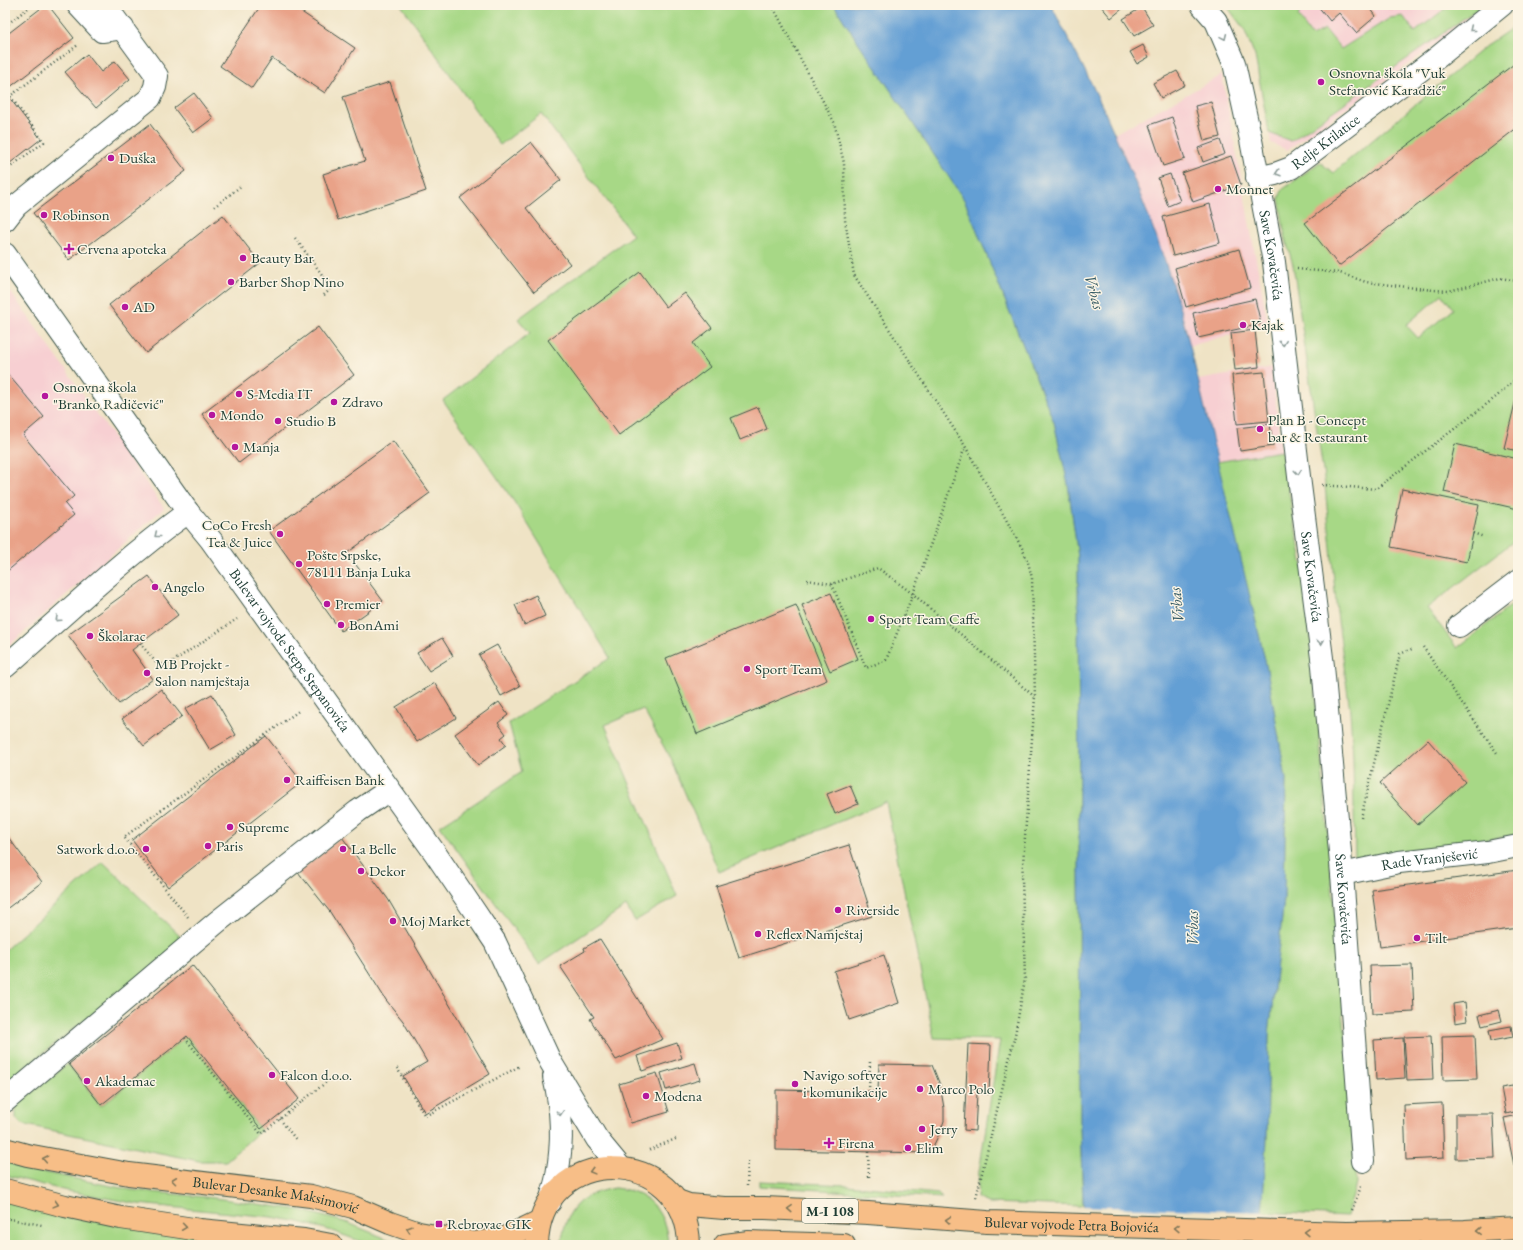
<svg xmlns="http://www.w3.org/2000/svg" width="1523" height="1250" font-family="'EB Garamond',serif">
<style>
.built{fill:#f7cfd2}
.green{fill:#a7d886;stroke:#638a5d;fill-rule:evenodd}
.water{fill:#649fd4;stroke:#426e84}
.pier{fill:#efe3c5}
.building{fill:#e9a288}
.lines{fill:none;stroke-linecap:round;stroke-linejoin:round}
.minor-casing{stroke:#3e564a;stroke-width:24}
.major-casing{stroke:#3e564a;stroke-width:24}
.path{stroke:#3e564a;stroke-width:2.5;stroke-dasharray:1 3;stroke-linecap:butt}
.minor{stroke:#fff;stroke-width:22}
.major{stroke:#f7be87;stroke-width:22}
.oneway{stroke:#8f9e9a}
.oneway2{stroke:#807759}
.poi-dot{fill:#b5179e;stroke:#fcf5e5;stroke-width:1.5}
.labels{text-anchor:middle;stroke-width:3;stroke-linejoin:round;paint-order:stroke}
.shield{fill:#fcf5e5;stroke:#617469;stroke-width:1}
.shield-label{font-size:14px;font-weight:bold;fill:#1f3d34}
.poi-label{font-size:15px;fill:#1f3d34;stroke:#fcf5e5;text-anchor:start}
.street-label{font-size:15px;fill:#1f3d34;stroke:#fcf5e5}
.water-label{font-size:16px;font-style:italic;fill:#345a64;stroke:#fcf5e5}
</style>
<rect width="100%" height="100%" fill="#fcf5e5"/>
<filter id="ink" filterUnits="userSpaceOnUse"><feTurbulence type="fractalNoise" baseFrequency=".025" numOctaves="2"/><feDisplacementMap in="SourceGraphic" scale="8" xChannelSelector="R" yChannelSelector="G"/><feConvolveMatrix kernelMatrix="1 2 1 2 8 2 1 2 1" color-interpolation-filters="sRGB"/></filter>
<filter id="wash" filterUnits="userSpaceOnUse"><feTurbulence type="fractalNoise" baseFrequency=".012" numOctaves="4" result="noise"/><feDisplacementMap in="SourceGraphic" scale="16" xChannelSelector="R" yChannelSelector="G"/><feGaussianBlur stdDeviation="0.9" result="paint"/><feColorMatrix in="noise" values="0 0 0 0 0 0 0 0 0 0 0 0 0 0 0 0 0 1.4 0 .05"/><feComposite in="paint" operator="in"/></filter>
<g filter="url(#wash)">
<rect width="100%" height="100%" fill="#efe3c5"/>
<g class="built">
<path d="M1228,5H1492L1287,150L1271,143L1254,49L1244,29Z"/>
<path d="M1222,75L1268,324L1190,346L1182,316L1114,134Z"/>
<path d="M5,284L164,508L5,649Z"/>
<path d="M1272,367L1281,451L1217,462L1198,380Z"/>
</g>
<g class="green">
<path d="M401,5H834L844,21L965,201L1054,422L1068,484L1078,557L1080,1128L1083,1206L988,1203L977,1198L979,1171L1000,1040L934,1038L886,802L719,872L670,758L643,709L605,725L677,896L635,921L626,906L539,964L440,826L522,772L509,723L610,658L515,503L443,400L530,333L518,319L633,235L541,114L500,145Z"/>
<path d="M1226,5H1303L1298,16L1312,36L1325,29L1341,49L1390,18L1403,16L1415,32L1450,5H1483L1291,141L1269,133L1255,56L1244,29Z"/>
<path d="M1518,24V538L1427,608L1457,648L1518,600V835L1355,858L1353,757L1350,711L1337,613L1325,485L1293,265L1285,237L1279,198L1282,190L1320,162L1333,173L1487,45ZM1442,294L1453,309L1418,338L1406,325Z"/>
<path d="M1281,451L1306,583L1345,1033L1356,1184L1347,1216L1262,1212L1267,1139L1269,1035L1284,899L1286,779L1266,664L1217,462Z"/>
<path d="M103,862L185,941L5,1083V950Z"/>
<path d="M187,1036L261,1130L226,1161H199L21,1124L16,1118V1105L68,1064L101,1106Z"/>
<path d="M5,1161L42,1172L131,1190L215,1198L300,1210L348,1223L402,1245H371L329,1230L295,1221L272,1217L138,1204L63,1190L5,1175Z"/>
<path d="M759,1181L847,1185L938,1194L942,1198L759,1186Z"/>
<path d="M615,1188C621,1189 629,1190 634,1192C657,1202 667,1221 668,1245H561C566,1208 579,1194 615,1188Z"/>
<path d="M5,1200L257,1245H5Z"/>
</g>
<path class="water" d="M834,5H1051C1069,40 1088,75 1104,110C1138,186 1170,265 1190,346L1266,664L1286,779L1284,899L1269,1035L1267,1139L1260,1245H1085L1080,1128L1078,557L1068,484L1054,422L965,201L844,21Z"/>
<path class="pier" d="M1081,1206L1264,1212L1262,1245H1083Z"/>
<g id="blocks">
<g class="building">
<path d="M45,5H48L74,38L5,91V36Z"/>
<path d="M261,5H291L355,48L325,93L272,58L252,88L220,66Z"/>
<path d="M1100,5H1127L1111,18Z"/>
<path d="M1317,5H1368L1376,16L1356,33L1339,13L1330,21Z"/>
<path d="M1386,5H1397L1391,10Z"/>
<path d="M1142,7L1153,25L1134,36L1123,19Z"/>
<path d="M1143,45L1149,57L1137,64L1130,52Z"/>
<path d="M87,54L101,72L115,61L130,79L96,108L65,72Z"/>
<path d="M1518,61V127L1339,266L1305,223Z"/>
<path d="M1177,71L1185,85L1161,98L1153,83Z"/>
<path d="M390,82L426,191L338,220L323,174L365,161L343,97Z"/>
<path d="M5,92L41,139L5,167Z"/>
<path d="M194,93L213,118L193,133L174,108Z"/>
<path d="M1211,102L1220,137L1204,141L1195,106Z"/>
<path d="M1172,117L1185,159L1163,166L1149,125Z"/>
<path d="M150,124L186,171L69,260L33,213Z"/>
<path d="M1220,140L1225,154L1203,162L1198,148Z"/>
<path d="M531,142L561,180L526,208L570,264L534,292L460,198Z"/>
<path d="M1231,156L1241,185L1193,202L1182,173Z"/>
<path d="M1170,174L1180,201L1168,206L1158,178Z"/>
<path d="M1210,204L1220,243L1173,256L1163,217Z"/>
<path d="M223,215L260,263L146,353L109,305Z"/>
<path d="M1239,249L1250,288L1186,307L1175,268Z"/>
<path d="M640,272L666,307L685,293L712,328L693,343L710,367L619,435L548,340Z"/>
<path d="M1255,299L1261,324L1198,338L1193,313Z"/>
<path d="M318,327L354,375L239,463L202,414Z"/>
<path d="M1255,330L1259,367L1235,370L1231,333Z"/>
<path d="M5,371L44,417L23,435L74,496L65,504L74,515L5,573Z"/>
<path d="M1264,372L1269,421L1237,424L1232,375Z"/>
<path d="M1516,399L1518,400V451L1504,448Z"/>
<path d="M758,407L767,429L740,440L731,418Z"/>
<path d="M1270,424L1273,446L1240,451L1237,428Z"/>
<path d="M393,441L430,493L347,553L383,601L341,631L269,531Z"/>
<path d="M1455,444L1518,459V509L1444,492Z"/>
<path d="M1402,489L1479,505L1467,562L1391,547Z"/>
<path d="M149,576L178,615L132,650L153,679L119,704L68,635Z"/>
<path d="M831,593L858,659L830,671L802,605Z"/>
<path d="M536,595L545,616L524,625L515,605Z"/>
<path d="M796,605L827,680L697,734L666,658Z"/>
<path d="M442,638L453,656L429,671L417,653Z"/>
<path d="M497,645L520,686L501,696L479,655Z"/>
<path d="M435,683L456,718L417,742L396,707Z"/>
<path d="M161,689L182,716L144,746L122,719Z"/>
<path d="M212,694L236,735L210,750L185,709Z"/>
<path d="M499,702L508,715L498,723L506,734L501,738L506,745L478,765L455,734Z"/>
<path d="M266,736L302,782L168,887L132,840Z"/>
<path d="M1428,740L1465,782L1417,825L1380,783Z"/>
<path d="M850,785L858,804L835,814L827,794Z"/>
<path d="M5,833L42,882L5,910Z"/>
<path d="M342,837L388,899L490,1074L425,1113L403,1076L427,1062L403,1021L386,1000L330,912L298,872Z"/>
<path d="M849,845L872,916L739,958L716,886Z"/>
<path d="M1518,870V928L1380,947L1372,890Z"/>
<path d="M600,939L663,1039L616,1060L590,1019L594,1017L560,966L585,951L584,948Z"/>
<path d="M884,955L899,1003L849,1020L834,971Z"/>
<path d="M192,965L299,1099L261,1129L187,1036L101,1105L69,1064Z"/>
<path d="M1412,965L1414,1012L1372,1014L1370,966Z"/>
<path d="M1465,1002L1467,1021L1455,1023L1453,1004Z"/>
<path d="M1499,1010L1502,1021L1482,1026L1479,1015Z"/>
<path d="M1511,1026L1513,1037L1491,1041L1489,1030Z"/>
<path d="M1475,1035L1477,1079L1443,1080L1442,1036Z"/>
<path d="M1431,1036L1433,1079L1407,1080L1404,1037Z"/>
<path d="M1403,1038L1405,1078L1376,1080L1374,1040Z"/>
<path d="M677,1043L682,1058L642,1071L637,1056Z"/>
<path d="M968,1044L991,1045L989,1094L977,1093L975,1131L964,1130Z"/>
<path d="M695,1063L700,1080L666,1090L661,1073Z"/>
<path d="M879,1064L932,1065L940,1085L944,1108V1121L940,1132L930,1153L776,1150V1090L878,1092Z"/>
<path d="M657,1073L669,1112L631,1123L619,1084Z"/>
<path d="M1518,1085V1111L1506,1114L1501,1088Z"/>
<path d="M1442,1103L1444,1158L1406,1160L1404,1105Z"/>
<path d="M1456,1114H1493L1495,1158L1456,1159Z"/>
<path d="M1518,1115V1164L1514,1165L1504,1118Z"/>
</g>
</g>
</g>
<g filter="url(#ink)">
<use href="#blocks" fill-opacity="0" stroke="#3e564a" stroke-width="1"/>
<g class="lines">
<defs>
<g id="minor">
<path d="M78,5L102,31L123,28"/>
<path id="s1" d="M1202,5L1216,21L1234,63L1251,140L1274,262L1300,485L1323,666L1342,874L1363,1161"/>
<path id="s2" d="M1257,178L1275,174L1291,168L1438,57L1502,5"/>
<path d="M5,220L16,206L150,98L155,87L157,76L105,5"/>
<path id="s3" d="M5,254L188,512L211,540L435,853L477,915L495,942L550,1061L597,1139L621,1168"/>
<path d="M1459,626L1518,581"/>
<path d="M5,667C65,614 123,559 188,512"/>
<path id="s4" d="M1342,874L1399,862L1488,852L1518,846"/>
<path d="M5,1101L217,922L358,811L389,790"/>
<path d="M550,1202C552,1193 556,1184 557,1175C563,1143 562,1109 554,1077"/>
</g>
<g id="major">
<path id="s5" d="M5,1149L27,1155L129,1174L311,1196L353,1207L390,1223L419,1233L474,1243L490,1241L507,1237L540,1221"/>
<path d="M5,1190L65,1206L121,1218L200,1230L304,1240L331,1245"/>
<path id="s6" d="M675,1200L689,1205L724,1208H765L868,1213L987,1222L1346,1233L1465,1231L1518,1228"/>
<path d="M537,1245C539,1142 687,1143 689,1245"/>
<path d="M725,1245L749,1242L844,1245"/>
</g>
</defs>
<use href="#minor" class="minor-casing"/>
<use href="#major" class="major-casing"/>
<g class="path">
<path d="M772,5L834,122L844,163L845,220L854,275L965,446L1022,548L1028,562L1032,578L1035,697L1022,878L1025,979L1015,1035L976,1198"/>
<path d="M5,26L32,5"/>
<path d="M9,97L78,45"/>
<path d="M5,171L44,142L10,96"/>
<path d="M214,207L241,186"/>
<path d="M295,238L332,288L323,296"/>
<path d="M1297,269L1340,273L1366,282L1433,290L1449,291L1500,278L1518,281"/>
<path d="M1322,485L1376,489L1496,397L1518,377"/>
<path d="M1473,533L1484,537"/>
<path d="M807,580L832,584L878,568L913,594L1035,697"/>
<path d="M832,584L866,668L886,660L913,594L965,447"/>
<path d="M140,643L158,665L172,662L237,619"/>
<path d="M1423,647L1497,753"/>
<path d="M1361,818L1400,654L1412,649"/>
<path d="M188,917L124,837L300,710"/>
<path d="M185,1038L261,1134L334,1076"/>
<path d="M397,1068L425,1116L520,1066"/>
<path d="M869,1091L870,1061"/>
<path d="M280,1119L297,1141"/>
<path d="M649,1150L678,1138"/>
<path d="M868,1152L869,1177"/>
<path d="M747,1186L748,1159"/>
<path d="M1352,1210L1362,1184"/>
<path d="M5,1218L42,1225"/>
</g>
<use href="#minor" class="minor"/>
<use href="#major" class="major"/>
</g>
<defs><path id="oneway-chevron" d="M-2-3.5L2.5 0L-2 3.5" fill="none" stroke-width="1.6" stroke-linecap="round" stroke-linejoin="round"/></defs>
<g class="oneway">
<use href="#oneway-chevron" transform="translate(1472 29) rotate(141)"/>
<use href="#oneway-chevron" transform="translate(1224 37) rotate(66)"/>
<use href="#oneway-chevron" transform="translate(1278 173) rotate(162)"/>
<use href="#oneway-chevron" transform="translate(1283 343) rotate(83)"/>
<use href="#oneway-chevron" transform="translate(1298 472) rotate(83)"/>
<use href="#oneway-chevron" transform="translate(157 535) rotate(141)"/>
<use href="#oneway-chevron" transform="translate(58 619) rotate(138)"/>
<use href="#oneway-chevron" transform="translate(1321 642) rotate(83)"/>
<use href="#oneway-chevron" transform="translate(560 1113) rotate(87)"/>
</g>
<g class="oneway2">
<use href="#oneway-chevron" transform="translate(45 1159) rotate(-169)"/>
<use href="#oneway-chevron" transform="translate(592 1171) rotate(165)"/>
<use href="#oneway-chevron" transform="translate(174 1180) rotate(-173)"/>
<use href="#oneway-chevron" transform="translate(56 1204) rotate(15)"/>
<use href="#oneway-chevron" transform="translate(790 1209) rotate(-177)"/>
<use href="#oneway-chevron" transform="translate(948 1220) rotate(-175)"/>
<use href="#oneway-chevron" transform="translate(184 1227) rotate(8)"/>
<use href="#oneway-chevron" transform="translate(1177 1228) rotate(-178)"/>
<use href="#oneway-chevron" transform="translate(409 1229) rotate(-162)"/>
<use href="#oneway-chevron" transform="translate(1479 1231) rotate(177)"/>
<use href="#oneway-chevron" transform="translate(1307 1232) rotate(-178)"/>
</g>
</g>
<g class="poi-dot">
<circle cx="1321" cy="82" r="4"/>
<circle cx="111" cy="158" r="4"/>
<circle cx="1218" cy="189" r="4"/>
<circle cx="44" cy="215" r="4"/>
<path d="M67 243h4v4h4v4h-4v4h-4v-4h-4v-4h4z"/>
<circle cx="243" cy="258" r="4"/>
<circle cx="231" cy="282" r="4"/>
<circle cx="125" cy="307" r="4"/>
<circle cx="1243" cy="325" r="4"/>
<circle cx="239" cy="394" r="4"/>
<circle cx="45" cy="396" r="4"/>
<circle cx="334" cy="402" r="4"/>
<circle cx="212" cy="415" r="4"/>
<circle cx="278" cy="421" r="4"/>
<circle cx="1260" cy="429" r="4"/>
<circle cx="235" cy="447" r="4"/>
<circle cx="280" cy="534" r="4"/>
<circle cx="299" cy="564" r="4"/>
<circle cx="155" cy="587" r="4"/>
<circle cx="327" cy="604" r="4"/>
<circle cx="871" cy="619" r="4"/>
<circle cx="341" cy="625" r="4"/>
<circle cx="90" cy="636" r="4"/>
<circle cx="747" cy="669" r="4"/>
<circle cx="147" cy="673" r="4"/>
<circle cx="287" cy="780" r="4"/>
<circle cx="230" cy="827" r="4"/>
<circle cx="208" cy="846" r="4"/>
<circle cx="146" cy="849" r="4"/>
<circle cx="343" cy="849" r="4"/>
<circle cx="361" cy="871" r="4"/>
<circle cx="838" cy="910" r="4"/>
<circle cx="393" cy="921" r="4"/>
<circle cx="758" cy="934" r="4"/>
<circle cx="1417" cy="938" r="4"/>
<circle cx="272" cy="1075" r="4"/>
<circle cx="87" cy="1081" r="4"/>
<circle cx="795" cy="1084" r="4"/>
<circle cx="920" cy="1089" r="4"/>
<circle cx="646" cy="1096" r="4"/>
<circle cx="922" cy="1129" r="4"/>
<path d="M827 1137h4v4h4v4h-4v4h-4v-4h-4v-4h4z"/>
<circle cx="908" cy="1148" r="4"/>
<rect x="435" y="1220" width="8" height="8" rx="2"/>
</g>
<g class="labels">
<rect class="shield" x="802" y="1199" width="56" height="24" rx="3"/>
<g class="shield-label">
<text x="830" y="1216">M-I 108</text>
</g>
<g class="poi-label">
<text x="1329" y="78">Osnovna škola "Vuk<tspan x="1329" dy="17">Stefanović Karadžić"</tspan></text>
<text x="119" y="163">Duška</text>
<text x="1226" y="194">Monnet</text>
<text x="52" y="220">Robinson</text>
<text x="77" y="254">Crvena apoteka</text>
<text x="251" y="263">Beauty Bar</text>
<text x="239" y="287">Barber Shop Nino</text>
<text x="133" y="312">AD</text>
<text x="1251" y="330">Kajak</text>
<text x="53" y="392">Osnovna škola<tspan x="53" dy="17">"Branko Radičević"</tspan></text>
<text x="247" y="399">S-Media IT</text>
<text x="342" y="407">Zdravo</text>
<text x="220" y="420">Mondo</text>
<text x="1268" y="425">Plan B - Concept<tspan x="1268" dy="17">bar &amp; Restaurant</tspan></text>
<text x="286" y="426">Studio B</text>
<text x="243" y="452">Manja</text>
<text x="272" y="530" text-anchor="end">CoCo Fresh<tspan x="272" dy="17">Tea &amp; Juice</tspan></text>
<text x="307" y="560">Pošte Srpske,<tspan x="307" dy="17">78111 Banja Luka</tspan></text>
<text x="163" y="592">Angelo</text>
<text x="335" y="609">Premier</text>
<text x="879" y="624">Sport Team Caffe</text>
<text x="349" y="630">BonAmi</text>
<text x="98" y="641">Školarac</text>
<text x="155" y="669">MB Projekt -<tspan x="155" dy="17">Salon namještaja</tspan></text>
<text x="755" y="674">Sport Team</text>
<text x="295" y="785">Raiffeisen Bank</text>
<text x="238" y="832">Supreme</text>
<text x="216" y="851">Paris</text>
<text x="138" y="854" text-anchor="end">Satwork d.o.o.</text>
<text x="351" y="854">La Belle</text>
<text x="369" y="876">Dekor</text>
<text x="846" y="915">Riverside</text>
<text x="401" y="926">Moj Market</text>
<text x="766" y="939">Reflex Namještaj</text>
<text x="1425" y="943">Tilt</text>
<text x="280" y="1080">Falcon d.o.o.</text>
<text x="803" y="1080">Navigo softver<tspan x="803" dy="17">i komunikacije</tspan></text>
<text x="95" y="1086">Akademac</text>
<text x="928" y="1094">Marco Polo</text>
<text x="654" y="1101">Modena</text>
<text x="930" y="1134">Jerry</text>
<text x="838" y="1148">Firena</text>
<text x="916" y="1153">Elim</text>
<text x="447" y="1229">Rebrovac GIK</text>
</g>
<g class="street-label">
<text dy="5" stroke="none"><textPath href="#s2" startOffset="79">Relje Krilatice</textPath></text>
<text dy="5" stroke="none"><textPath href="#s1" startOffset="263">Save Kovačevića</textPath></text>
<text dy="5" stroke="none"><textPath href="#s1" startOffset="587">Save Kovačevića</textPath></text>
<text dy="5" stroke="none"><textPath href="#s3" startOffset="488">Bulevar vojvode Stepe Stepanovića</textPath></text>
<text dy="5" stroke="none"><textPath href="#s4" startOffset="89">Rade Vranješević</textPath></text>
<text dy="5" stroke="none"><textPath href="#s1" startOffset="911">Save Kovačevića</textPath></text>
<text dy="5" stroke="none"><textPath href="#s5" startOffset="275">Bulevar Desanke Maksimović</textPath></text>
<text dy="5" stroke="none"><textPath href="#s6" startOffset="398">Bulevar vojvode Petra Bojovića</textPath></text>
</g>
<g class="water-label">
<text transform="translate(1095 292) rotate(74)" y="6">Vrbas</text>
<text transform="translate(1176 605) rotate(-96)" y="6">Vrbas</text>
<text transform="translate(1192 928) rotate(-90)" y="6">Vrbas</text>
</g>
</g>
<rect width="1523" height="1250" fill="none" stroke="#fcf5e5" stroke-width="20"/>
</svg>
